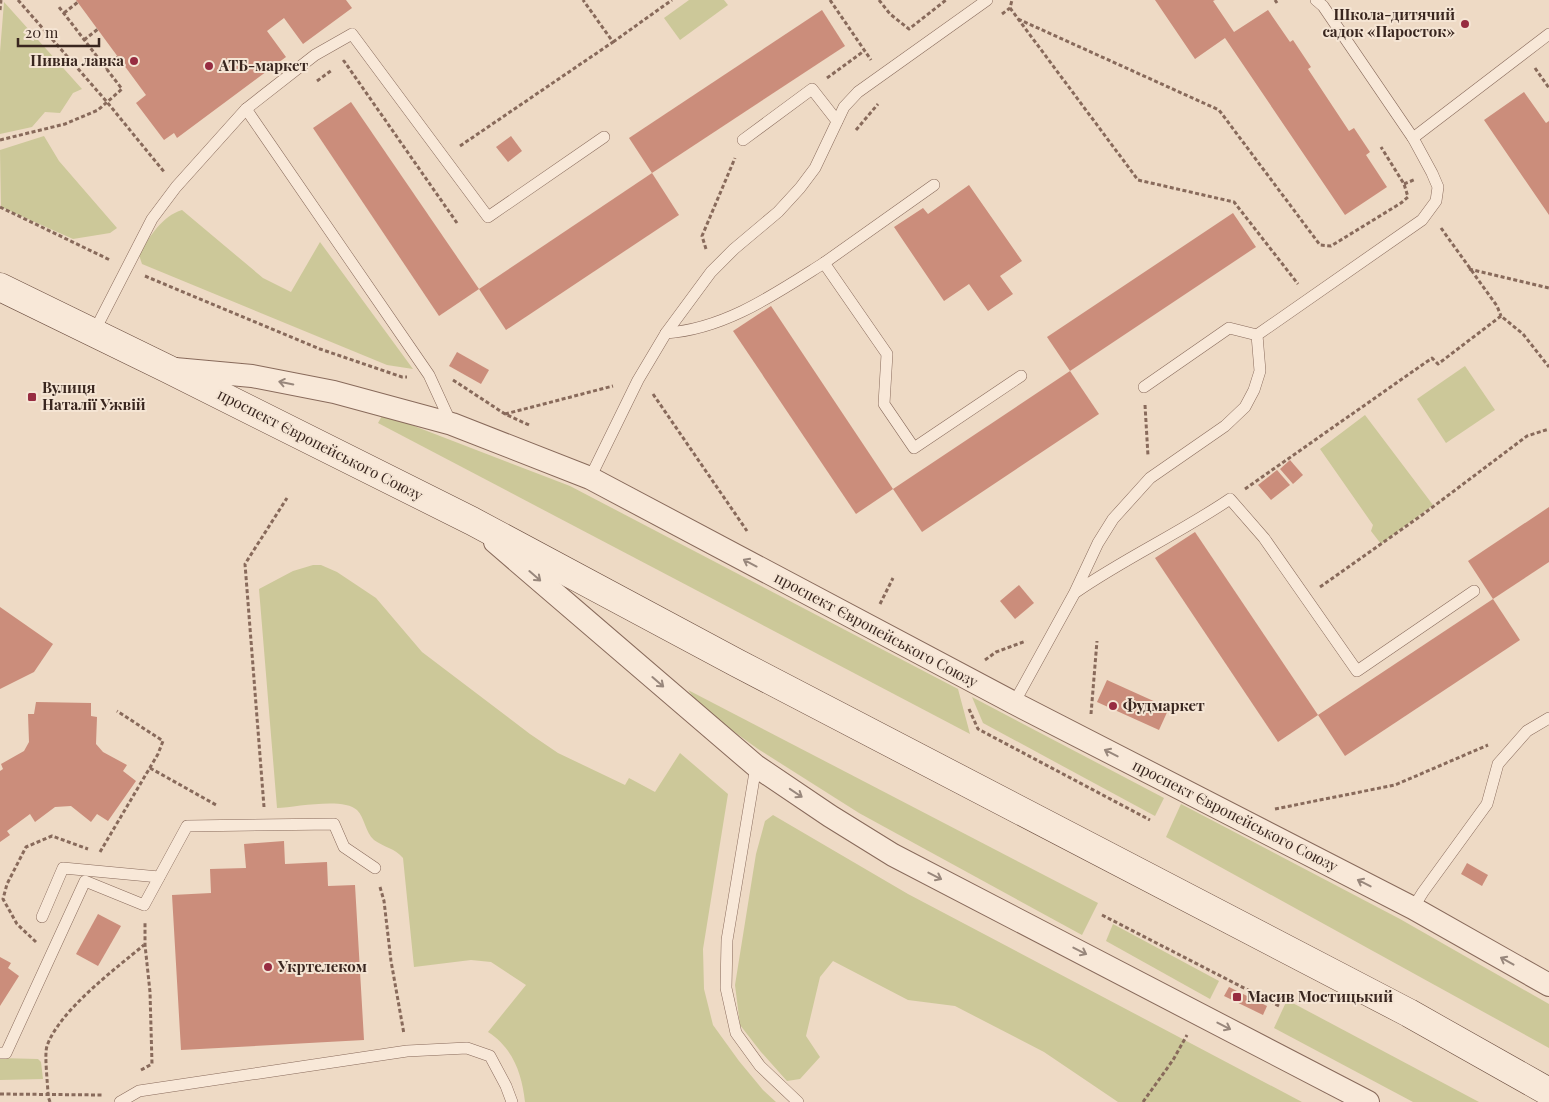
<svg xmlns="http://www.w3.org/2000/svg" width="1549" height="1102" font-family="'Playfair Display',serif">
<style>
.green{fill:#ccc899}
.building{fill:#cb8d7b}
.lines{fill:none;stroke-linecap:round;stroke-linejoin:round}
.lane-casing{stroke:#886a5b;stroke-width:12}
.street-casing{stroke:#886a5b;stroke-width:24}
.secondary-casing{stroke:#6a4c3e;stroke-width:29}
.path{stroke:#886a5b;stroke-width:3;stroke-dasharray:4 2.5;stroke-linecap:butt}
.lane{stroke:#f8e8d8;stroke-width:11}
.street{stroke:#f8e8d8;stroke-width:22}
.secondary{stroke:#f8e8d8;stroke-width:28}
.oneway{stroke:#98877c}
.poi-dot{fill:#972c41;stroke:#f5e5d4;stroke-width:2}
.labels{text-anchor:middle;stroke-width:4;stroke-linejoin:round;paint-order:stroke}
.poi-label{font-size:15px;font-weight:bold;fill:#39261f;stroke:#f5e5d4;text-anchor:start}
.street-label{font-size:15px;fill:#39261f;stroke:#f5e5d4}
</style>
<rect width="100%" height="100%" fill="#eedac5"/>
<g class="green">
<path d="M689,0H724L728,5L680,40L664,18Z"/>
<path d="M4,2L82,89L73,93L60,113L45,112L32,127L0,134V52Z"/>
<path d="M44,136L59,161L117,228L110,233L73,239L1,207L0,150Z"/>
<path d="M182,210L263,278L291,292L320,242L413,369L387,365L142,264L139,255C149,237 162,216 182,210Z"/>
<path d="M1465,366L1495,410L1446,443L1417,399Z"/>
<path d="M383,414L570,486L958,689L970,734L378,423Z"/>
<path d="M1365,415L1433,505L1381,544L1371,531L1373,525L1320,449Z"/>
<path d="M313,565H321L337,572L376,598L422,652L530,734L558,753L625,785L629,778L655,792L680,753L728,794L703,949L704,989L713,1025L739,1061L763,1090L776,1102H525C522,1074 513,1048 488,1032L526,985L491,962L471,960L414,967L403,858C395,848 383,847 374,840C365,832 365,818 357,810C344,797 295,807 277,808L259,589L293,571Z"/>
<path d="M688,690L1098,903L1082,935L859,813L758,749L701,708Z"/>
<path d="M972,697L1164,798L1155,816L983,723Z"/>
<path d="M1181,804L1400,919L1549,1004V1048L1166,837Z"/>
<path d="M773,815L908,894L1302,1102H1118L1044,1052L955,1006L908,1000L833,961L820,977L806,1036L820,1057L800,1079L787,1081L761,1052L740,1025L735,985L756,854L765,821Z"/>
<path d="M1113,924L1219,981L1210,999L1106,941Z"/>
<path d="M1287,1000L1479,1102H1413L1274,1028Z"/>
<path d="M0,1058L38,1059L41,1062L43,1079L0,1080Z"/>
</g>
<g class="building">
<path d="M76,0H346L352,8L303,44L284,18L267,31L286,57L177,138L174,133L164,140L136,103L146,95Z"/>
<path d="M1155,0H1215L1213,1L1234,32L1268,10L1290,42L1293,40L1311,67L1308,69L1349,131L1354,128L1370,152L1366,155L1387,187L1345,215L1225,38L1195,59Z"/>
<path d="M822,10L845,46L652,173L629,138Z"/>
<path d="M1524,92L1546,123L1549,121V215L1484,120Z"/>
<path d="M351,102L479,289L439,316L313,128Z"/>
<path d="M511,136L522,151L508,162L496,147Z"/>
<path d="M652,173L679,215L506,330L479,289Z"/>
<path d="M969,185L1022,261L1000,276L1013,294L988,311L969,284L944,301L894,227L923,208L928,214Z"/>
<path d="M1233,213L1256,247L1070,371L1047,337Z"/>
<path d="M771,306L893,489L856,514L733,331Z"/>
<path d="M457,352L489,370L481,384L449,366Z"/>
<path d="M1070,371L1099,414L922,532L893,489Z"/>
<path d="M1290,460L1303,475L1293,484L1280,469Z"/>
<path d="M1277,470L1290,485L1271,500L1258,485Z"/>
<path d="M1549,507V562L1493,599L1468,561Z"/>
<path d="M1195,532L1318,715L1278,742L1155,558Z"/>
<path d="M1019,585L1034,603L1015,619L1000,601Z"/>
<path d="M1493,599L1520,640L1345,756L1318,715Z"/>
<path d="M0,607L53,644L34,672L0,689Z"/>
<path d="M1107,680L1169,708L1159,730L1097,702Z"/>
<path d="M36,702L91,703V716L97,717L96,744L103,752L127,765L123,771L136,781L108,821L97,814L91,822L71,806L55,807L35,822L30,814L7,831L10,835L0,842V771L3,769L1,764L24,751L29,742L28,714H34Z"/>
<path d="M284,841L285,864L327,862L328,886L355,885L364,1040L181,1050L172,895L211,893L210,869L246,868L244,844Z"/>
<path d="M1467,863L1488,875L1482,886L1461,874Z"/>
<path d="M98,914L121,926L98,966L76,954Z"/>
<path d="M0,957L11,963L8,968L19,976L0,1006Z"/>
<path d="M1229,987L1267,1006L1263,1015L1224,996Z"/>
</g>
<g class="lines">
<defs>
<g id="lane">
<path d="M246,109L429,375L451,423"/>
<path d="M1413,138L1549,34"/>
<path d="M743,140L812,89L837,121"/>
<path d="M824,263L934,185"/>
<path d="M94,332L152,219L176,187L246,109L315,55L352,34L488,217L604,137"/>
<path d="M666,333C725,329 775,294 824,263L887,354L884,404L914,448L1021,376"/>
<path d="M1144,387L1229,328L1257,335"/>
<path d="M590,478L638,380L666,333L711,272L734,249L778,212L800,188L815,168L844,107L858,92L987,0"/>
<path d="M1076,592C1125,558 1180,533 1230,499L1264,538L1357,671L1474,591"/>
<path d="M1014,703L1074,594L1098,543L1113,519L1150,478L1225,426L1245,407L1254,390L1260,371L1257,335L1422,220L1436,201L1438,187L1432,173L1413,138L1323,6L1316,0"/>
<path d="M756,766L727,940L726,988L736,1033L760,1066L798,1102"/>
<path d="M1413,908L1423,892L1487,804L1498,764L1527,731L1549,718"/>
<path d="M42,917L63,868L159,877"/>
<path d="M0,1053H6L85,881L144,905L187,826L334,824L344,847L375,868"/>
<path d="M120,1102L139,1091L407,1051L467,1048L490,1056L506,1086L512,1102"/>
</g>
<g id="street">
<path d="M175,369L252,376L334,392L452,424L590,478L1014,703L1413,908L1549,985"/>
<path d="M495,542L756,766L830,816L893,855L1368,1102"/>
</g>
<path id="secondary" d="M0,287L168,369L472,521L737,663L1409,1013L1549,1092"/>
</defs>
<use href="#lane" class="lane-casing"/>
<use href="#street" class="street-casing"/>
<use href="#secondary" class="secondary-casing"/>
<g class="path">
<path d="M18,0L107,102L165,173"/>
<path d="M830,0L871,60"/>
<path d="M879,0L890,14L909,29L946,0"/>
<path d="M1275,0L1277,3"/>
<path d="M1010,8L1138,180L1234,202L1298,284"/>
<path d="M0,10L1,0"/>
<path d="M64,13L78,2"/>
<path d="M1002,14L1010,8L1012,0"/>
<path d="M1018,19L1219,110L1320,245L1331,246L1401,203L1408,197L1404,184L1381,147"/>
<path d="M84,40L98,29"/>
<path d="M613,42L672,0"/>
<path d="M343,62L344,61L457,223"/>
<path d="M105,68L118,57"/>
<path d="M1535,68L1549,88"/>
<path d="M827,78L864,51"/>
<path d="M317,81L332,70"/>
<path d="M856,130L878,104"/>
<path d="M0,140L65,124L98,110L122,89L59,7"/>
<path d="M460,146L613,42L583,0"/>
<path d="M1404,184L1416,179"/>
<path d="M0,207L110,260"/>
<path d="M1441,228L1497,306L1501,316"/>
<path d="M706,249L702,236L735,158"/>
<path d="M1469,269L1549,288"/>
<path d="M145,276L320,349L402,377H407"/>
<path d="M453,380L505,414L529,425"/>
<path d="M653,394L747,531"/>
<path d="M1145,405L1148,456"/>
<path d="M505,414L613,386"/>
<path d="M1245,489L1432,358L1438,364L1501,316L1523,334L1549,367"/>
<path d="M1320,587L1422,515L1527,436L1549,429"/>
<path d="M880,604L893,578"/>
<path d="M985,660L996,652L1026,641"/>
<path d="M969,709L978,729L1150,820"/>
<path d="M1091,714L1097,641"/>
<path d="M150,768L218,806"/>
<path d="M264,807L245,564L287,498"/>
<path d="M1275,809L1395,785L1488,745"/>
<path d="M100,852L158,754L163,741L117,711"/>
<path d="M380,887L384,901L391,961L404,1034"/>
<path d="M1102,915L1279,1006"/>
<path d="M36,942L17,924L3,899L7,884L26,847L52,836L88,849"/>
<path d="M141,1070L152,1064L150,992L145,945V923"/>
<path d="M0,1094L102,1095"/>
<path d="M50,1102L48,1096C48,1084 44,1055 47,1046C59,1011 115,969 144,945"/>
<path d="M1143,1102L1173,1060L1187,1035"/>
</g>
<use href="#lane" class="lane"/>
<use href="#street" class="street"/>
<use href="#secondary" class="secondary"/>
</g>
<defs><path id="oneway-shaft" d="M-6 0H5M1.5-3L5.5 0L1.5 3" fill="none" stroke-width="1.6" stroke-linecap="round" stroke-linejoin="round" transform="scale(1.25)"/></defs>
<g class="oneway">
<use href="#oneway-shaft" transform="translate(286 383) rotate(-169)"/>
<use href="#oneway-shaft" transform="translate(750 563) rotate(-152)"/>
<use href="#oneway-shaft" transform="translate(535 576) rotate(41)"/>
<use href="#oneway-shaft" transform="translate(658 682) rotate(41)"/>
<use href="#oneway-shaft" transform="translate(1111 753) rotate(-153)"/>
<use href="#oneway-shaft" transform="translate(796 793) rotate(34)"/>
<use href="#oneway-shaft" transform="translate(935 876) rotate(27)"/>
<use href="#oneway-shaft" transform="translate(1364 883) rotate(-153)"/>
<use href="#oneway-shaft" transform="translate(1080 951) rotate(27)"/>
<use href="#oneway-shaft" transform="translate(1507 961) rotate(-151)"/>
<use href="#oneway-shaft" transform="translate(1224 1026) rotate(27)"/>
</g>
<g class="poi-dot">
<circle cx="1465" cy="24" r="5"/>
<circle cx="134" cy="61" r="5"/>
<circle cx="209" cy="66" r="5"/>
<rect x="27" y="392" width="10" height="10" rx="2.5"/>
<circle cx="1113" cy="706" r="5"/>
<circle cx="268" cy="967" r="5"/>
<rect x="1232" y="992" width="10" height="10" rx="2.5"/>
</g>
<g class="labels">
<g class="poi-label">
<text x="1455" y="20" text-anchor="end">Школа-дитячий<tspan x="1455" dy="17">садок «Паросток»</tspan></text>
<text x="124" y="66" text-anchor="end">Пивна лавка</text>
<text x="219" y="71">АТБ-маркет</text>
<text x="42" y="393">Вулиця<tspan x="42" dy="17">Наталії Ужвій</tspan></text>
<text x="1123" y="711">Фудмаркет</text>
<text x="278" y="972">Укртелеком</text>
<text x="1247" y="1002">Масив Мостицький</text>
</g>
<g class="street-label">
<text transform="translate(320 445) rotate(27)" y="5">проспект Європейського Союзу</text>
<text transform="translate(876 630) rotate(28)" y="5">проспект Європейського Союзу</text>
<text transform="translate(1235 816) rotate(27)" y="5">проспект Європейського Союзу</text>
</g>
</g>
<path d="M18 38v8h81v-8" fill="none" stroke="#39261f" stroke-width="2.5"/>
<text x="25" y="38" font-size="15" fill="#39261f" stroke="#f5e5d4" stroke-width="4" paint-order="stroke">20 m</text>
</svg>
